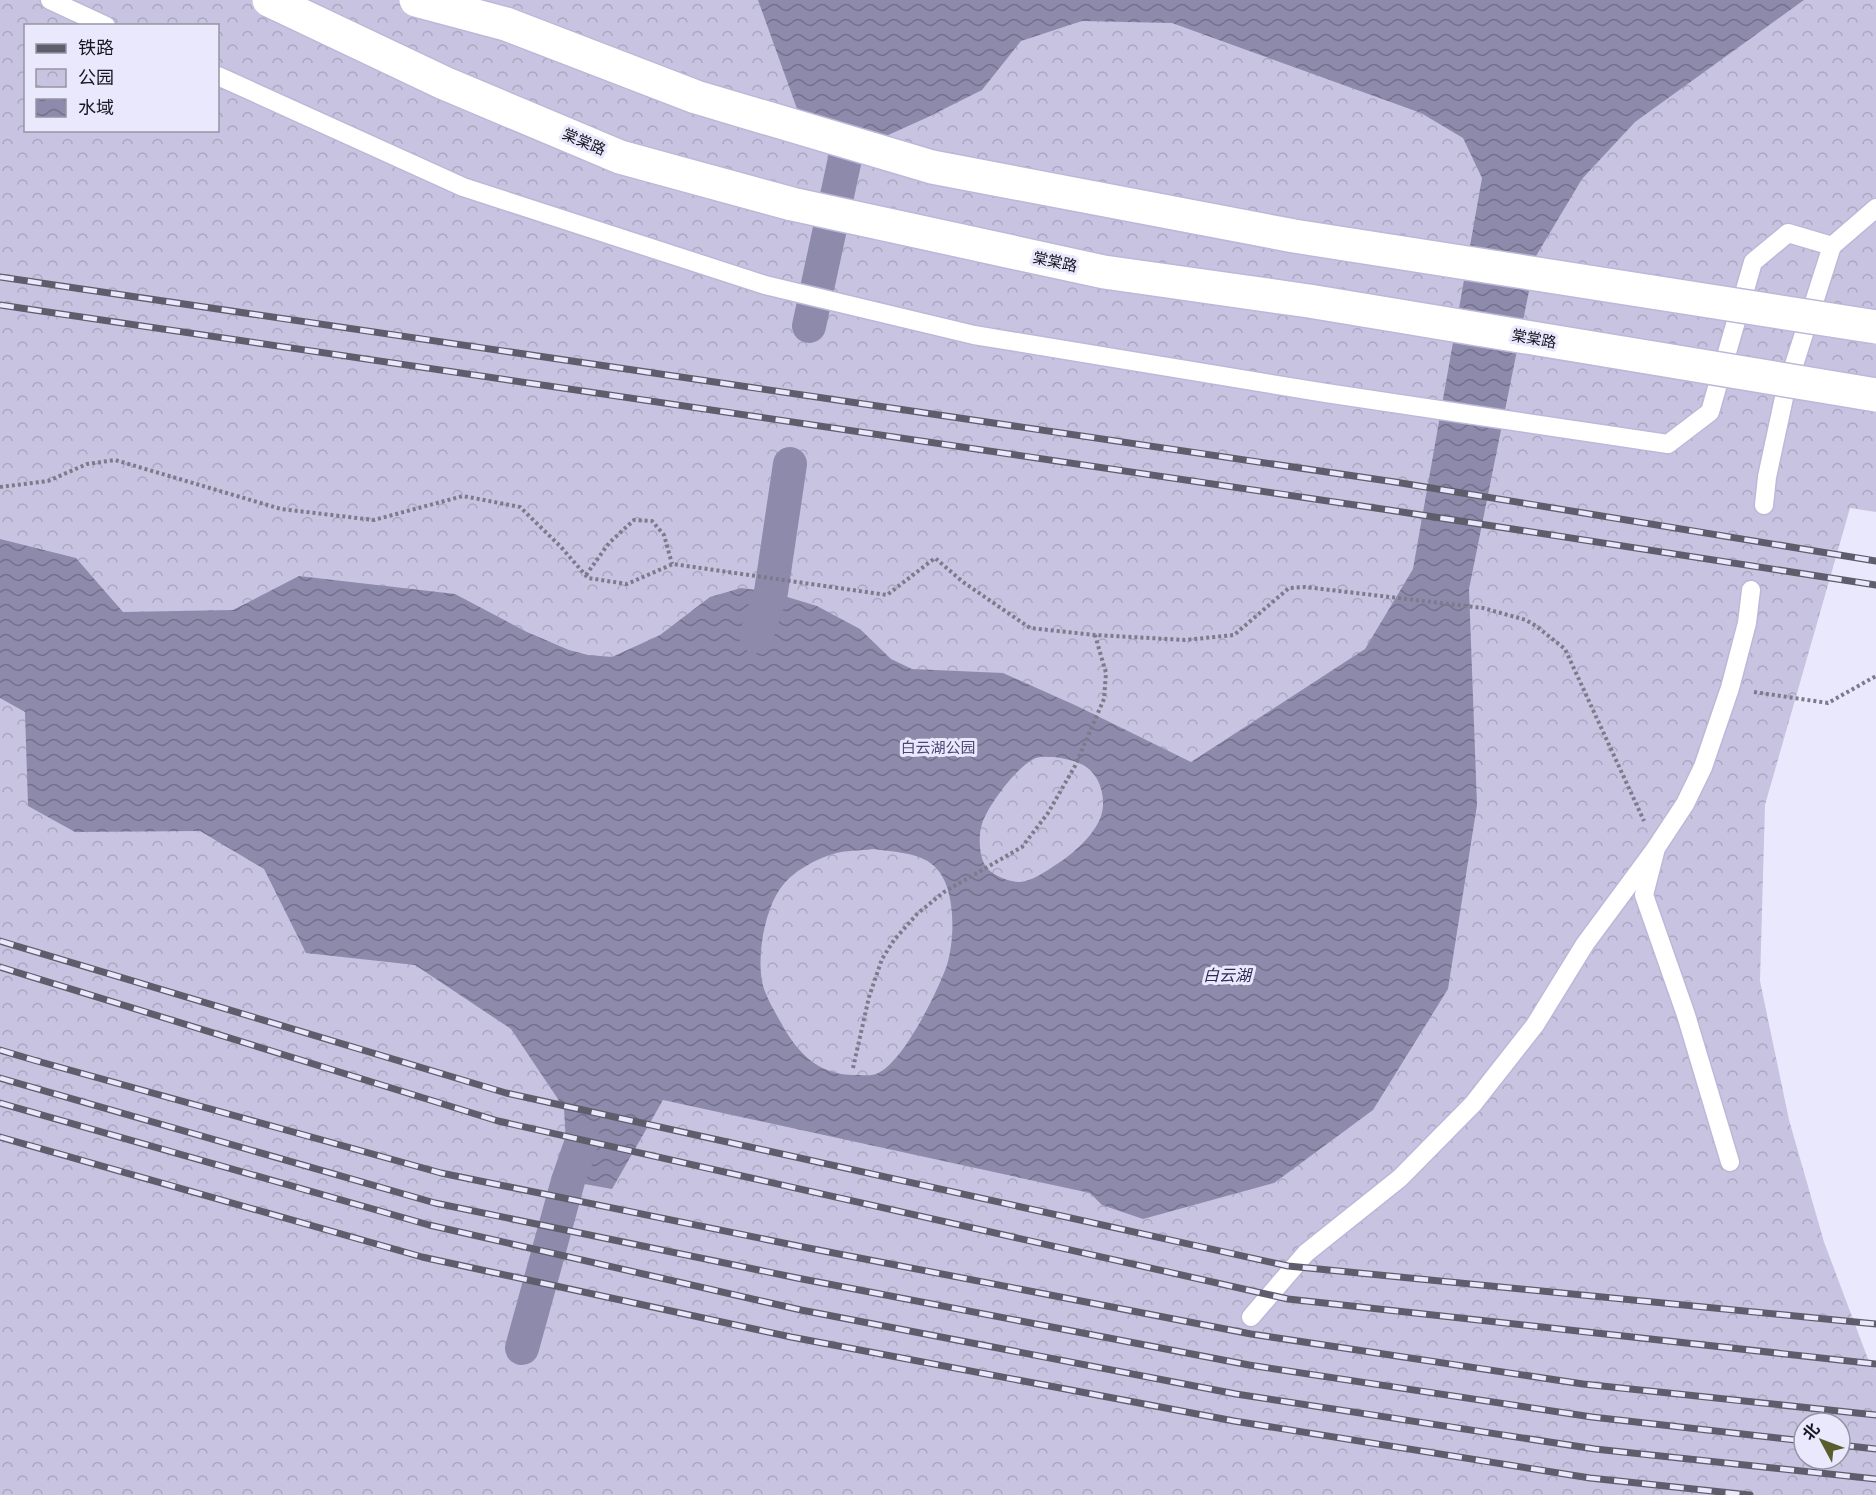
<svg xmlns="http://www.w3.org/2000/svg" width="1876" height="1495" font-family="Manrope,'Noto Sans SC',sans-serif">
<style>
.park{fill:url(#park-crowns);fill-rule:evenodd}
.water{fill:url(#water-waves);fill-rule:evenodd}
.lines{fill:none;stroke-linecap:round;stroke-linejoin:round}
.canal{stroke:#8e8aab;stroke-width:34}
.service-casing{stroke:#bcb8d9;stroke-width:21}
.path{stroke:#7d7b8b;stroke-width:4;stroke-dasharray:3 3;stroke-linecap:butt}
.service{stroke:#fff;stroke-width:18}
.rail-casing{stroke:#5f5d6b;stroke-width:7}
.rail{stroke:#eae8fc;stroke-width:4.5;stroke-dasharray:14;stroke-linecap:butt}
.tertiary-bridge-casing{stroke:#bcb8d9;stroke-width:36;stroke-linecap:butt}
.tertiary-bridge{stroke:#fff;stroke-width:33}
.labels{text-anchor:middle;stroke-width:6;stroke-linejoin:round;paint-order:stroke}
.street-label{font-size:15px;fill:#171621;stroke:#eae8fc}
.park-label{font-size:15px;fill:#4e4676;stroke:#eae8fc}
.water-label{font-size:16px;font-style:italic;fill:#2f2653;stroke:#eae8fc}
</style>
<defs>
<pattern id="park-crowns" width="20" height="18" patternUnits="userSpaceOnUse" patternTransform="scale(1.5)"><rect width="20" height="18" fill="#c7c3e1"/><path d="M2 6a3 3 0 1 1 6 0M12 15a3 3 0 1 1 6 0" fill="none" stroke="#aaa7c1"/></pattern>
<pattern id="water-waves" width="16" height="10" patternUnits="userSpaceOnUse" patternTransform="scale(1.5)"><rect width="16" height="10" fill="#8e8aab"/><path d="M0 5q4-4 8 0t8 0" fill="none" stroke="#73708b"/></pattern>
</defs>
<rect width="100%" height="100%" fill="#eae8fc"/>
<path class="park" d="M0,0H1876V512L1850,508L1765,805L1760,981L1789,1120L1824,1242L1868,1359L1876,1369V1495H0ZM26,26H218V130H26ZM1804,1423H1840V1459H1804Z"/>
<path class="water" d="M758,0H1804L1635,122L1582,179L1536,256L1469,589L1477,805L1448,989L1373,1110L1274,1183L1143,1219L1102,1205L1090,1193L663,1100L612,1189L568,1181L564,1108L511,1029L415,965L306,953L264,869L200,831L75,832L28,806L25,712L0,698V539L76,558L123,612L233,610L299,576L455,594L527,632L569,650L588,655L612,657L660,635L710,597L741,588L771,592L817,606L860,629L891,659L912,669L1003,673L1077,706L1191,762L1365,649L1413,569L1482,178L1463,138L1421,113L1172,23L1082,21L1021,41L982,90L926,118L846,154L805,131ZM1054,757C1063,758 1072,760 1081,764C1100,772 1108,800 1100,819C1092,837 1073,854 1057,864C1046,871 1033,881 1020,882C1009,882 994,876 987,868C979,859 978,835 982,824C988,805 1018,765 1036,758C1041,756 1048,757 1054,757ZM873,849C893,852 923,852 937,869C956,890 955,939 947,965C938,991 902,1065 876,1074C871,1076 863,1075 857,1075C823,1076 802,1058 785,1030C778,1017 769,1003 764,989C755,963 764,907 783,885C794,871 816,859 833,854C845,850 860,851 873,849Z"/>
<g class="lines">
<g class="canal">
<path d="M809,326L846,154"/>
<path d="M756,636L771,592L790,464"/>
<path d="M522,1348L568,1181L583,1138"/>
</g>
<defs>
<g id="service">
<path d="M50,0L106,26"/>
<path d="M218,76L463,187L765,285L974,335L1326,393L1668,444L1710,412L1753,262L1788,233L1832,246"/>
<path d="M1764,505L1767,477L1785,393L1832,246L1876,208"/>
<path d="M1730,1162L1686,1015L1644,895L1656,848L1685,804L1703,767L1730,688L1747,623L1751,590"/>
<path d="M1251,1317L1306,1253L1400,1178L1473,1104L1535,1025L1585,944L1656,848"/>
</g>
</defs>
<use href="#service" class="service-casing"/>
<g class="path">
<path d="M0,487L48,481L87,464L115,460L281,509L374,520L463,496L520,507L561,547L588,578L627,584L673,564L887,595L935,558L963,582L1030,628L1095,635L1185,640L1234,635L1289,588L1305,587L1483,608L1526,620L1536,626L1565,649L1644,821"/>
<path d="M586,575L609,543L634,520L652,521L664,535L672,564"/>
<path d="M1754,692L1828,703L1876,676"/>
<path d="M853,1068L869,997L882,959L894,940L917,914L944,892L1022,847L1048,813L1075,766L1104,699L1106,673L1095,635"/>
</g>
<use href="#service" class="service"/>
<defs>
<g id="rail">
<path d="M0,277L1395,482L1876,561"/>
<path d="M0,305L1389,510L1876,585"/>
<path d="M0,941L506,1093L1288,1266L1876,1324"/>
<path d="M0,967L498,1121L1288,1299L1876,1364"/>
<path d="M0,1050L37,1061L441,1173L808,1248L1251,1334L1583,1384L1876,1415"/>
<path d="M0,1078L435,1203L797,1278L1249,1365L1592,1417L1804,1441"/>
<path d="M0,1103L429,1225L801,1310L1236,1394L1595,1449L1876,1479"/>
<path d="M0,1137L422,1257L791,1337L1234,1421L1590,1478L1750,1495"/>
<path d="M1840,1445L1876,1449"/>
</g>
</defs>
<use href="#rail" class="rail-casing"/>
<use href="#rail" class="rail"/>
<defs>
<g id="tertiary-bridge">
<path d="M269,0L444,83L620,157L792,204L1104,272L1309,301L1876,395"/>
<path d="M416,0L506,24L696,97L932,167L1294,236L1876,327"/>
</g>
</defs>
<use href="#tertiary-bridge" class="tertiary-bridge-casing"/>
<use href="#tertiary-bridge" class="tertiary-bridge"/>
</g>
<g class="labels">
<g class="street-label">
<text transform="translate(584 142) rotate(23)" y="5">棠棠路</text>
<text transform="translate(1055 262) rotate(12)" y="5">棠棠路</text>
<text transform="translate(1534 339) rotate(10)" y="5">棠棠路</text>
</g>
<g class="park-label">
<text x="938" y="753">白云湖公园</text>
</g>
<g class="water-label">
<text x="1227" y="981">白云湖</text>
</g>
</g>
<rect x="24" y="24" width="195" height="108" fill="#eae8fc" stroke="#9694a4" stroke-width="1.5"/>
<rect x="36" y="44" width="30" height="9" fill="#5f5d6b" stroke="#9694a4" stroke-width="1.5"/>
<text x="78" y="54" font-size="18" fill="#171621">铁路</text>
<rect x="36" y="69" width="30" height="18" fill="url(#park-crowns)" stroke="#9694a4" stroke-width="1.5"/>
<text x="78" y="84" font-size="18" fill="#171621">公园</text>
<rect x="36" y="99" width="30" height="18" fill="url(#water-waves)" stroke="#9694a4" stroke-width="1.5"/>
<text x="78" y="114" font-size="18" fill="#171621">水域</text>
<g transform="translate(1822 1441) rotate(311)"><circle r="28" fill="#eae8fc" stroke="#9694a4" stroke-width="1.5"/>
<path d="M0-4.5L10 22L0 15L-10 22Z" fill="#585d2b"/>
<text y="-9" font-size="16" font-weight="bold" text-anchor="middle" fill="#171621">北</text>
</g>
</svg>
